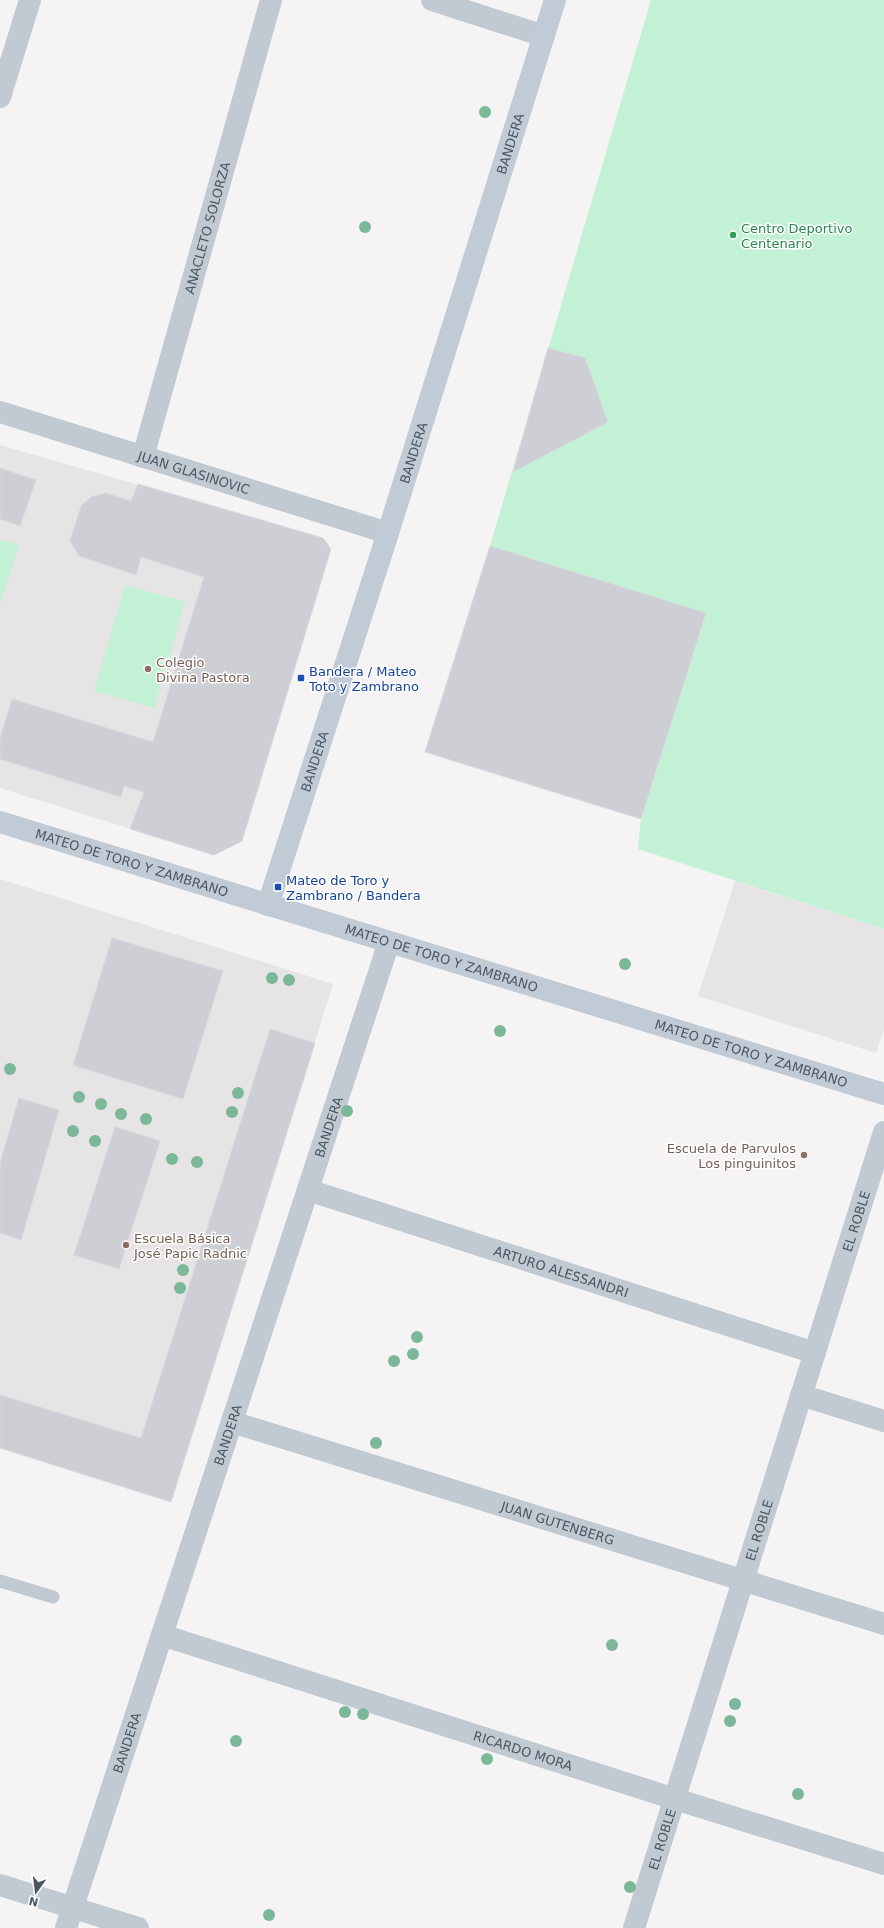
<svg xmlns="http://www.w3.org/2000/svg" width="884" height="1928" font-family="'DejaVu Sans',sans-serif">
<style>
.education{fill:#e6e4e5}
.green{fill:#c3f1d5}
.building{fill:#cdcfd5;stroke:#d7d9de}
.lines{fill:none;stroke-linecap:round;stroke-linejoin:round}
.lane{stroke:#c1cad2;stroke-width:13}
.street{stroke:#c1cad2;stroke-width:22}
.secondary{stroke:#c1cbd6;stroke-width:22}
.tree{fill:#7bb799}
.leisure-dot{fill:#2e9e5b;stroke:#fff;stroke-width:1.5}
.education-dot{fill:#8d6e63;stroke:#fff;stroke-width:1.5}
.transit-dot{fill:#1a4fb4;stroke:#fff;stroke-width:1.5}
.labels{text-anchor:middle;stroke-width:3;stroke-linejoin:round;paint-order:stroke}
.street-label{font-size:13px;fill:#4a5661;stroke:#fff}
.leisure-label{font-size:13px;fill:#27864d;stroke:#fff;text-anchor:start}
.education-label{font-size:13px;fill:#785e54;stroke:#fff;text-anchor:start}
.transit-label{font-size:13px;fill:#164399;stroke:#fff;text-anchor:start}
</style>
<rect width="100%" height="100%" fill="#f5f3f3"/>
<g class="education">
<path d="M0,445L323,538L331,549L242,841L214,855L0,788Z"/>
<path d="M0,879L333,984L171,1502L0,1448Z"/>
<path d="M735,881L884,929V1029L876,1053L698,996Z"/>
</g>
<g class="green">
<path d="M651,0H884V929L638,849L641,819L705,613L490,546Z"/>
<path d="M0,539L19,545L0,605Z"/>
<path d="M125,585L185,602L154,708L94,691Z"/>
</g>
<g class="building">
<path d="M548,348L585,358L608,422L513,472Z"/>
<path d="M0,468L36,480L20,526L0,519Z"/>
<path d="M138,484L323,538L331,549L242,841L214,855L130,829L144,792L124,786L121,797L0,759V738L12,699L153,742L204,577L141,557L136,575L79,556L70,541L81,506L91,497L106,493L131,501Z"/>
<path d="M490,546L706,613L641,819L425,752Z"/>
<path d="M112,938L223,971L183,1099L73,1065Z"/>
<path d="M270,1029L315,1043L171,1502L0,1448V1395L141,1438Z"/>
<path d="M19,1098L59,1110L21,1240L0,1233V1163Z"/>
<path d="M115,1127L160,1141L119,1269L74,1255Z"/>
</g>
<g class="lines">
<path class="lane" d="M0,1581L53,1597"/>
<g class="street">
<path d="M432,0L544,36"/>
<path d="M0,97L30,0"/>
<path id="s1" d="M0,412L388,533"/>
<path id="s2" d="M143,457L271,0"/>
<path id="s3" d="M308,1190L815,1353"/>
<path d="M801,1395L884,1421"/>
<path id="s4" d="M232,1422L884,1624"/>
<path id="s5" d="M162,1635L675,1799L884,1864"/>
<path d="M0,1885L138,1928"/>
<path id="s6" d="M66,1928L389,942"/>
<path id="s7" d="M634,1928L884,1132"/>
</g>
<g class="secondary">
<path id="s8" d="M0,822L884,1094"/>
<path id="s9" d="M268,905L388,533L555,0"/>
</g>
</g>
<g class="tree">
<circle cx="485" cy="112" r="6"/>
<circle cx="365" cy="227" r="6"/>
<circle cx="625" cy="964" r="6"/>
<circle cx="272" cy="978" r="6"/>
<circle cx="289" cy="980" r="6"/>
<circle cx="500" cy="1031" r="6"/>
<circle cx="10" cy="1069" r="6"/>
<circle cx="238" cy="1093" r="6"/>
<circle cx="79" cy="1097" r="6"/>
<circle cx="101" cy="1104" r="6"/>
<circle cx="347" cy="1111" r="6"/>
<circle cx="232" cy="1112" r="6"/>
<circle cx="121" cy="1114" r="6"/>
<circle cx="146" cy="1119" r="6"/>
<circle cx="73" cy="1131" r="6"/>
<circle cx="95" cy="1141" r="6"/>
<circle cx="172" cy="1159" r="6"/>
<circle cx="197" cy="1162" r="6"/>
<circle cx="183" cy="1270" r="6"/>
<circle cx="180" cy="1288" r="6"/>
<circle cx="417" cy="1337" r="6"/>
<circle cx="413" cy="1354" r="6"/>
<circle cx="394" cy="1361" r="6"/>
<circle cx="376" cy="1443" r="6"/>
<circle cx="612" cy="1645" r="6"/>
<circle cx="735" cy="1704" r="6"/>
<circle cx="345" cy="1712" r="6"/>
<circle cx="363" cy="1714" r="6"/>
<circle cx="730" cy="1721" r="6"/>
<circle cx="236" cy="1741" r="6"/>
<circle cx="487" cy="1759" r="6"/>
<circle cx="798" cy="1794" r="6"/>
<circle cx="630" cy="1887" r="6"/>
<circle cx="269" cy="1915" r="6"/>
</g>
<circle class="leisure-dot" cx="733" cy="235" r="4"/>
<g class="education-dot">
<circle cx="148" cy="669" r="4"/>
<circle cx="804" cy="1155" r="4"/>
<circle cx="126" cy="1245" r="4"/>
</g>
<g class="transit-dot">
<rect x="297" y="674" width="8" height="8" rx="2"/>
<rect x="274" y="883" width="8" height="8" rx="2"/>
</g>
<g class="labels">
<g class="street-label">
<text dy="5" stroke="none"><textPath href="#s9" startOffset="799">BANDERA</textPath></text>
<text dy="5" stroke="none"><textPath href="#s2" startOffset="238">ANACLETO SOLORZA</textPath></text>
<text dy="5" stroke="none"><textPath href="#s9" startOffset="475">BANDERA</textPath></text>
<text dy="5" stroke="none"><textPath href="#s1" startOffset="203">JUAN GLASINOVIC</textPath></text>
<text dy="5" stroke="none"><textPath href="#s9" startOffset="151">BANDERA</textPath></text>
<text dy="5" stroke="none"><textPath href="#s8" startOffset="138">MATEO DE TORO Y ZAMBRANO</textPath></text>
<text dy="5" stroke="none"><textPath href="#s8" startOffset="462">MATEO DE TORO Y ZAMBRANO</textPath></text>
<text dy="5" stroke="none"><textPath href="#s8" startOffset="786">MATEO DE TORO Y ZAMBRANO</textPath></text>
<text dy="5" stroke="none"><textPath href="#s6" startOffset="843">BANDERA</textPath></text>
<text dy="5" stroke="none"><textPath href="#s7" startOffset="741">EL ROBLE</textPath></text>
<text dy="5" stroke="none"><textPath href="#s3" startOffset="266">ARTURO ALESSANDRI</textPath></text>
<text dy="5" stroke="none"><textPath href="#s6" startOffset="519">BANDERA</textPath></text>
<text dy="5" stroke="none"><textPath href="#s4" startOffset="341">JUAN GUTENBERG</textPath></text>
<text dy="5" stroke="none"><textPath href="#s7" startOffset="417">EL ROBLE</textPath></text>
<text dy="5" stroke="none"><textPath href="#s6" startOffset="195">BANDERA</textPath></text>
<text dy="5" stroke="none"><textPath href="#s5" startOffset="379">RICARDO MORA</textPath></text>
<text dy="5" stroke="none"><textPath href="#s7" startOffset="93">EL ROBLE</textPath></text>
</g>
<g class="leisure-label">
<text x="741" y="233">Centro Deportivo<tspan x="741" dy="15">Centenario</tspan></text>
</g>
<g class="education-label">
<text x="156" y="667">Colegio<tspan x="156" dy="15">Divina Pastora</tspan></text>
<text x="796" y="1153" text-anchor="end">Escuela de Parvulos<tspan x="796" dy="15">Los pinguinitos</tspan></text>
<text x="134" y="1243">Escuela Básica<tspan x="134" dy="15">José Papic Radnic</tspan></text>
</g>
<g class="transit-label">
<text x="309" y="676">Bandera / Mateo<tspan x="309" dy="15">Toto y Zambrano</tspan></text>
<text x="286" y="885">Mateo de Toro y<tspan x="286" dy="15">Zambrano / Bandera</tspan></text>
</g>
</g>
<g transform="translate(36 1892) rotate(194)" stroke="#ffffff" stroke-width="3" paint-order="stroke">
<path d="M0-3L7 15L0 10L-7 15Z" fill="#4a5661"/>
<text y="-6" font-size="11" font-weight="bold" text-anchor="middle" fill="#4a5661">N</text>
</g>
</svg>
